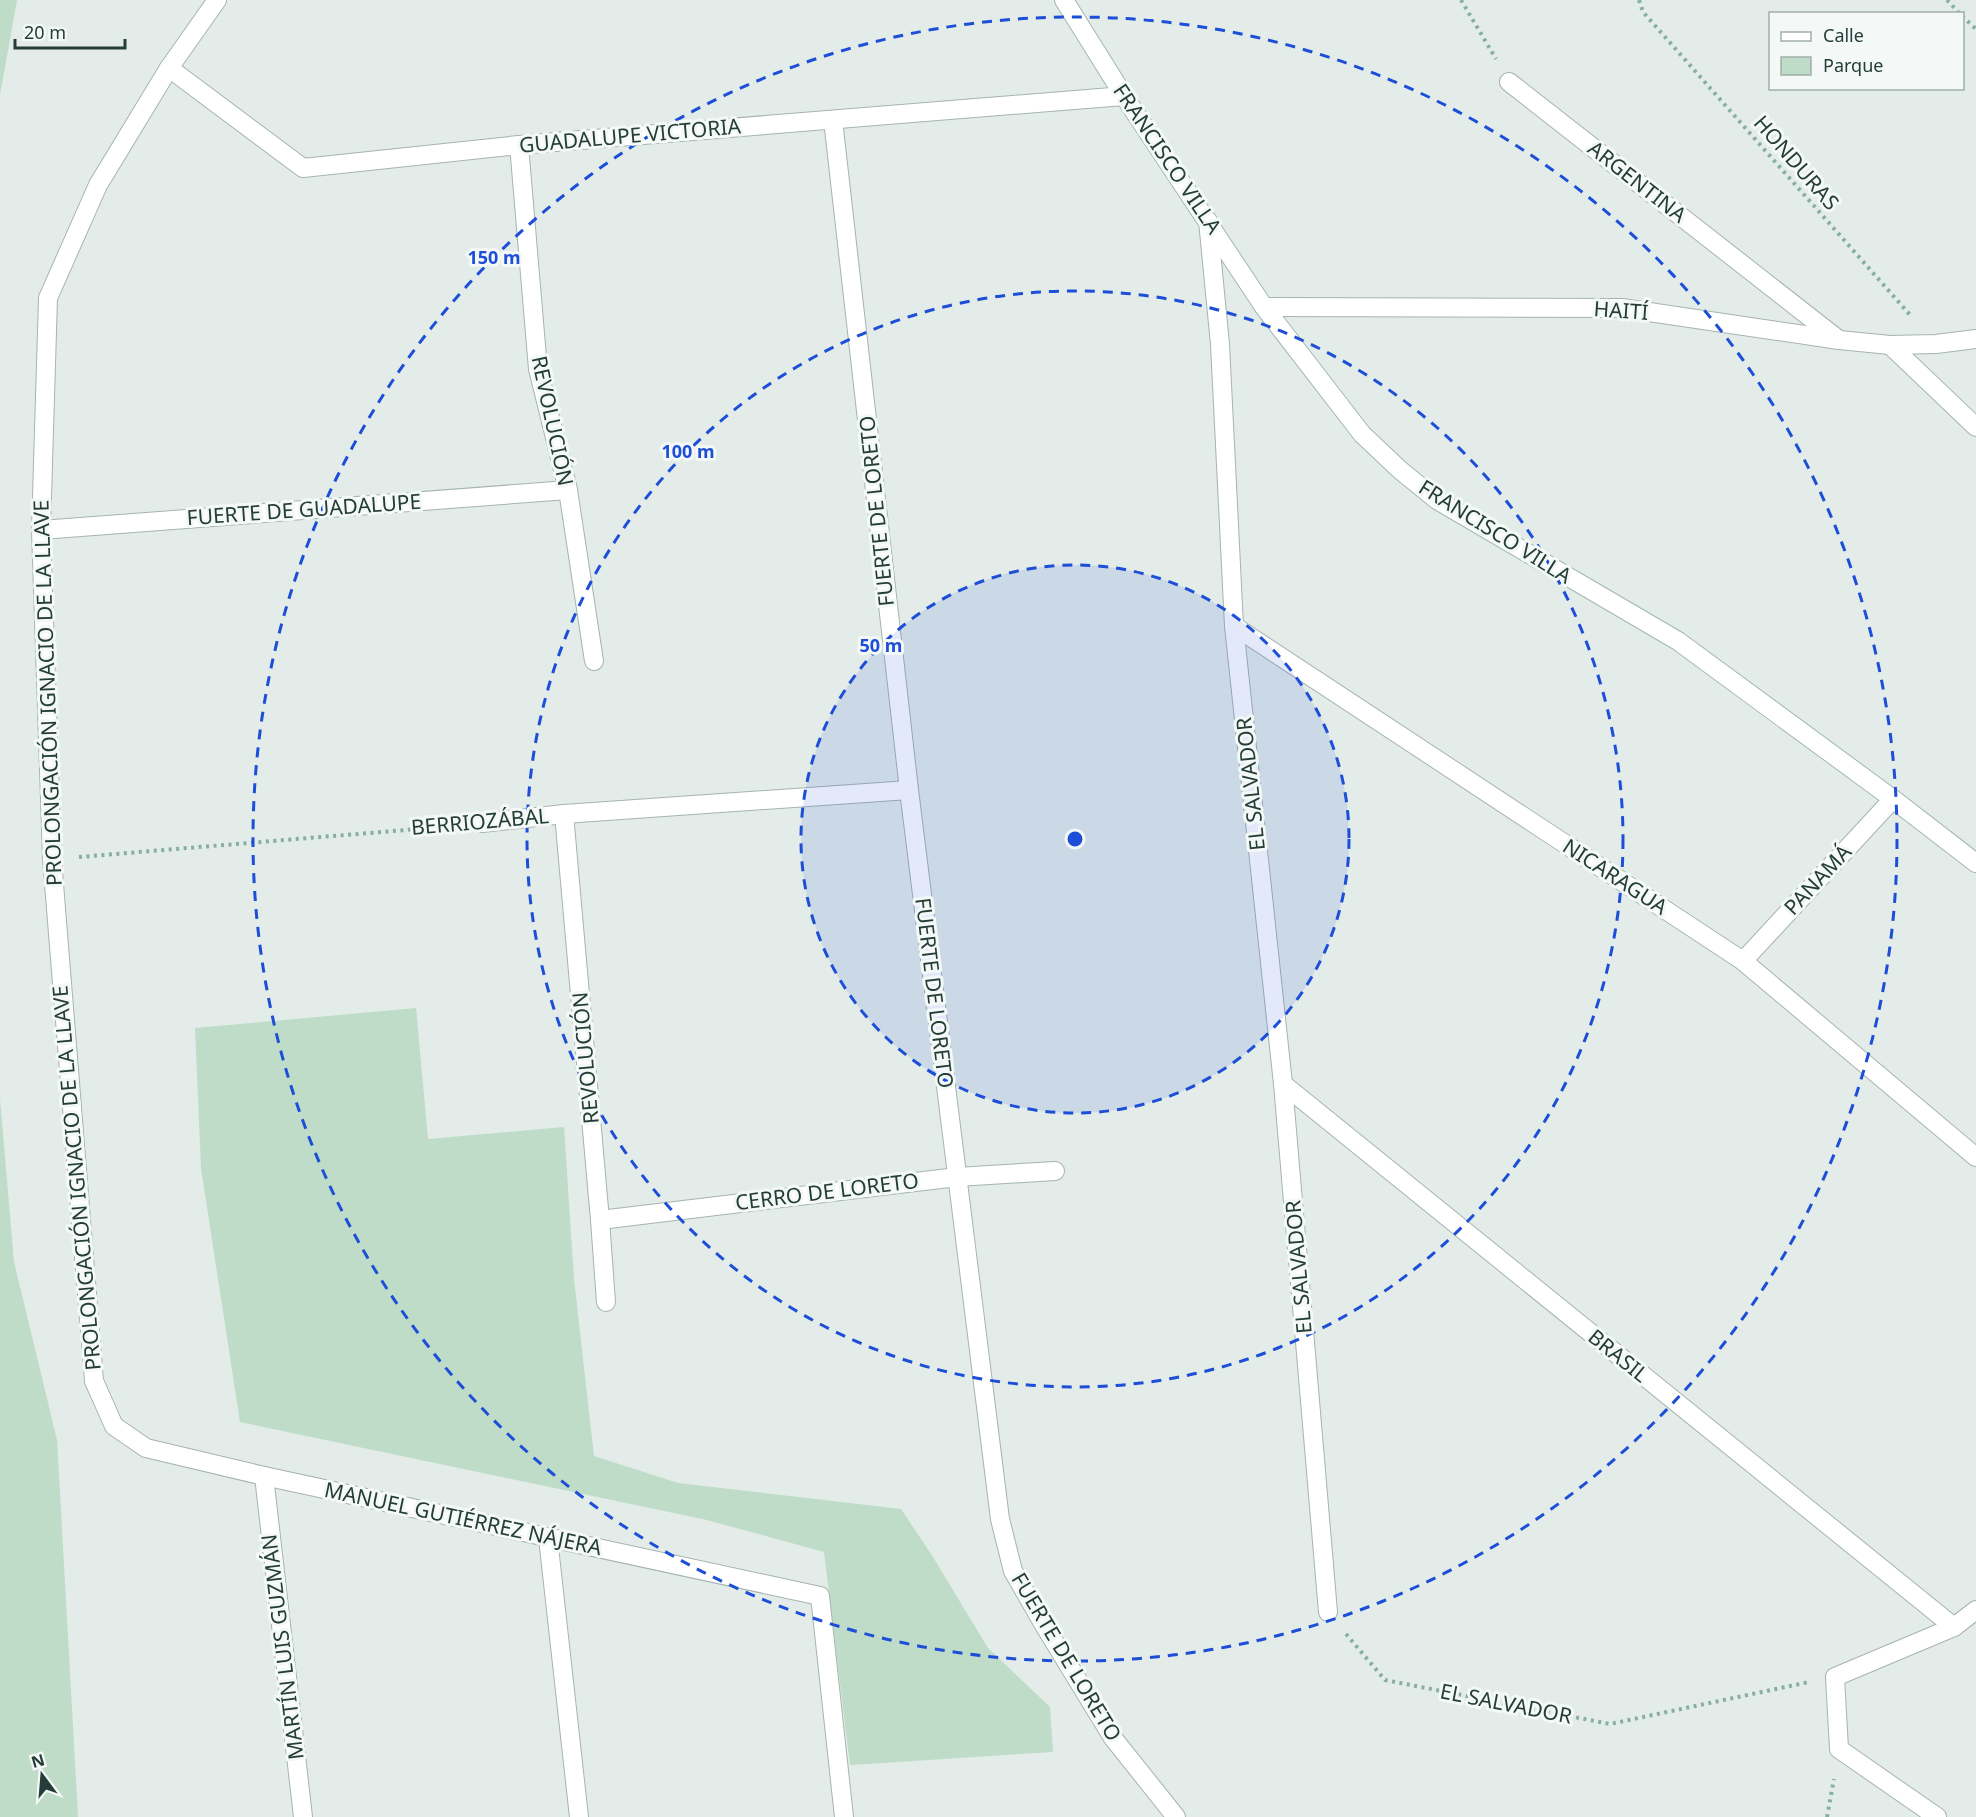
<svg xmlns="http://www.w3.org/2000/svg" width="1976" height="1817" font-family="'Noto Sans',sans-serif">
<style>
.green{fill:#bedcc8}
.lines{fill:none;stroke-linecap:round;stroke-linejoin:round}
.street-casing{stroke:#a6b4b0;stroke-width:20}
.secondary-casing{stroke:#a2b7b1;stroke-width:20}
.path{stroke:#86aea4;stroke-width:4;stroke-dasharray:3 4.5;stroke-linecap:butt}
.street{stroke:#fff;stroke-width:18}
.secondary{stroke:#fff;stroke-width:18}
.ring{fill:none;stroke:#1d4ed8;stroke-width:3;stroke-dasharray:10 8}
.labels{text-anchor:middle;stroke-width:6;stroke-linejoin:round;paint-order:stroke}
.street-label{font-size:21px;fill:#243d38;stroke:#f4f9f7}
.centre{fill:#1d4ed8;stroke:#f4f9f7;stroke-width:3}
.ring-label{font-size:18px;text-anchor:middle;font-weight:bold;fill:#1d4ed8;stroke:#f4f9f7;stroke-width:6;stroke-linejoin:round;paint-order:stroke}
</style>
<rect width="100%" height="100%" fill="#e3ece9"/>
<g class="green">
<path d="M0,0H17L0,95Z"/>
<path d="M416,1008L428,1139L564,1127L574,1279L594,1456L678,1483L901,1509L933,1557L988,1648L1050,1707L1053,1752L850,1765L824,1552L707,1520L240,1422L201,1168L195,1028Z"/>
<path d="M0,1099L14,1262L57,1440L78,1817H0Z"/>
</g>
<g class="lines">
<defs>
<g id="street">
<path d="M217,0L169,68L98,185L48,298L41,530L52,859L94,1381L114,1426L146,1448L264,1476L820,1596L844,1817"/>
<path d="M169,68L303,168L519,145L1124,96"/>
<path d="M1509,82L1839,340"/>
<path d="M833,120L909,790L1000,1519L1013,1571L1044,1625L1113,1738L1176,1817"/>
<path d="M519,145L538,369L568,490L594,661"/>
<path d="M1208,221L1220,344L1234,626L1283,1084L1328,1612"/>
<path d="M1264,307L1622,308L1839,340L1890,345L1936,344L1976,339"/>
<path d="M1890,345L1976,427"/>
<path d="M41,530L568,490"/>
<path d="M1234,626L1743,961L1976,1157"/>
<path d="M564,814L600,1220L606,1302"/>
<path d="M482,823L564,814L909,790"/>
<path d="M1743,961L1893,799"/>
<path d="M1283,1084L1954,1627"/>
<path d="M600,1220L957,1177L1055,1171"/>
<path d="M264,1476L303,1817"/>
<path d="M548,1538L579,1817"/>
<path d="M1937,1817L1839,1749L1835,1677L1954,1627L1976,1610"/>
</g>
<path id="secondary" d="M1064,0L1124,96L1264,307L1362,434L1400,470L1437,500L1678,641L1893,799L1976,863"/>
</defs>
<use href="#street" class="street-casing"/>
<use href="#secondary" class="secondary-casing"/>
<g class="path">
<path d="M1461,0L1496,59"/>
<path d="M1639,0L1643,12L1911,316"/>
<path d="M1947,0L1960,14"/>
<path d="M1962,16L1976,29"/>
<path d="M79,857L454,826"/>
<path d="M1346,1634L1385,1680L1610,1724L1809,1682"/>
<path d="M1827,1817L1834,1779"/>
</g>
<use href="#street" class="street"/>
<use href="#secondary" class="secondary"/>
</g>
<circle cx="1075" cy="839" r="274" fill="#1d4ed8" fill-opacity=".12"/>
<g class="ring">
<circle cx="1075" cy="839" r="274"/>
<circle cx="1075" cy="839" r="548"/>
<circle cx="1075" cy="839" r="822"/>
</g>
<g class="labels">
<g class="street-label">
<text transform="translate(630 136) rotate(-5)" y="7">GUADALUPE VICTORIA</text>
<text transform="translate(1167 159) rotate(56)" y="7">FRANCISCO VILLA</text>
<text transform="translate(1796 163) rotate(49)" y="7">HONDURAS</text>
<text transform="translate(1637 182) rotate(38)" y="7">ARGENTINA</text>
<text transform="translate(1621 311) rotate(4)" y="7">HAITÍ</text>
<text transform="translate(552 421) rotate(78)" y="7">REVOLUCIÓN</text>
<text transform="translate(304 510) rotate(-4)" y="7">FUERTE DE GUADALUPE</text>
<text transform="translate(877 511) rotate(-96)" y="7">FUERTE DE LORETO</text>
<text transform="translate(1495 532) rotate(32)" y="7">FRANCISCO VILLA</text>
<text transform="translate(48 693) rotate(-92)" y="7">PROLONGACIÓN IGNACIO DE LA LLAVE</text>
<text transform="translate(1251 784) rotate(-96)" y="7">EL SALVADOR</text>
<text transform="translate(480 822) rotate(-5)" y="7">BERRIOZÁBAL</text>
<text transform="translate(1615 877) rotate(33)" y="7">NICARAGUA</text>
<text transform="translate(1818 880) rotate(-47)" y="7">PANAMÁ</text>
<text transform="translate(934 993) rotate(83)" y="7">FUERTE DE LORETO</text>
<text transform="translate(586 1058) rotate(-95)" y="7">REVOLUCIÓN</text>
<text transform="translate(77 1178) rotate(-95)" y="7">PROLONGACIÓN IGNACIO DE LA LLAVE</text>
<text transform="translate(827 1192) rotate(-7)" y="7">CERRO DE LORETO</text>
<text transform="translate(1299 1267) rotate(-95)" y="7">EL SALVADOR</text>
<text transform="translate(1618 1356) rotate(39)" y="7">BRASIL</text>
<text transform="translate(463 1519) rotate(12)" y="7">MANUEL GUTIÉRREZ NÁJERA</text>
<text transform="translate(283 1647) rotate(-97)" y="7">MARTÍN LUIS GUZMÁN</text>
<text transform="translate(1066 1657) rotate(59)" y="7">FUERTE DE LORETO</text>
<text transform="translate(1506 1704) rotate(11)" y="7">EL SALVADOR</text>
</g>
</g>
<circle cx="1075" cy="839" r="9" class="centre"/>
<g class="ring-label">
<text x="494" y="264">150 m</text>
<text x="688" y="458">100 m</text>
<text x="881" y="652">50 m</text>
</g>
<rect x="1769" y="12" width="195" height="78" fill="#f4f9f7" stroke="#a1aeab" stroke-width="1.5"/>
<rect x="1781" y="32" width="30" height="9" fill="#ffffff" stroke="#a1aeab" stroke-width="1.5"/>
<text x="1823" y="42" font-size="18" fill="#243d38">Calle</text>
<rect x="1781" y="57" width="30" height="18" fill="#bedcc8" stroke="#a1aeab" stroke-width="1.5"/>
<text x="1823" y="72" font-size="18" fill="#243d38">Parque</text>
<g transform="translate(42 1775) rotate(344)" stroke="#f4f9f7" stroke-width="4.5" paint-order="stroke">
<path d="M0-4.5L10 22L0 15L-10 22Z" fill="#243d38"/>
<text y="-9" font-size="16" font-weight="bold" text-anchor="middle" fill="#243d38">N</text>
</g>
<path d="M15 39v9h110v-9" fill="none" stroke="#243d38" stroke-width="3"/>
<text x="24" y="39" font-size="18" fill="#243d38" stroke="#f4f9f7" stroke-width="4.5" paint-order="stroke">20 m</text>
</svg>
